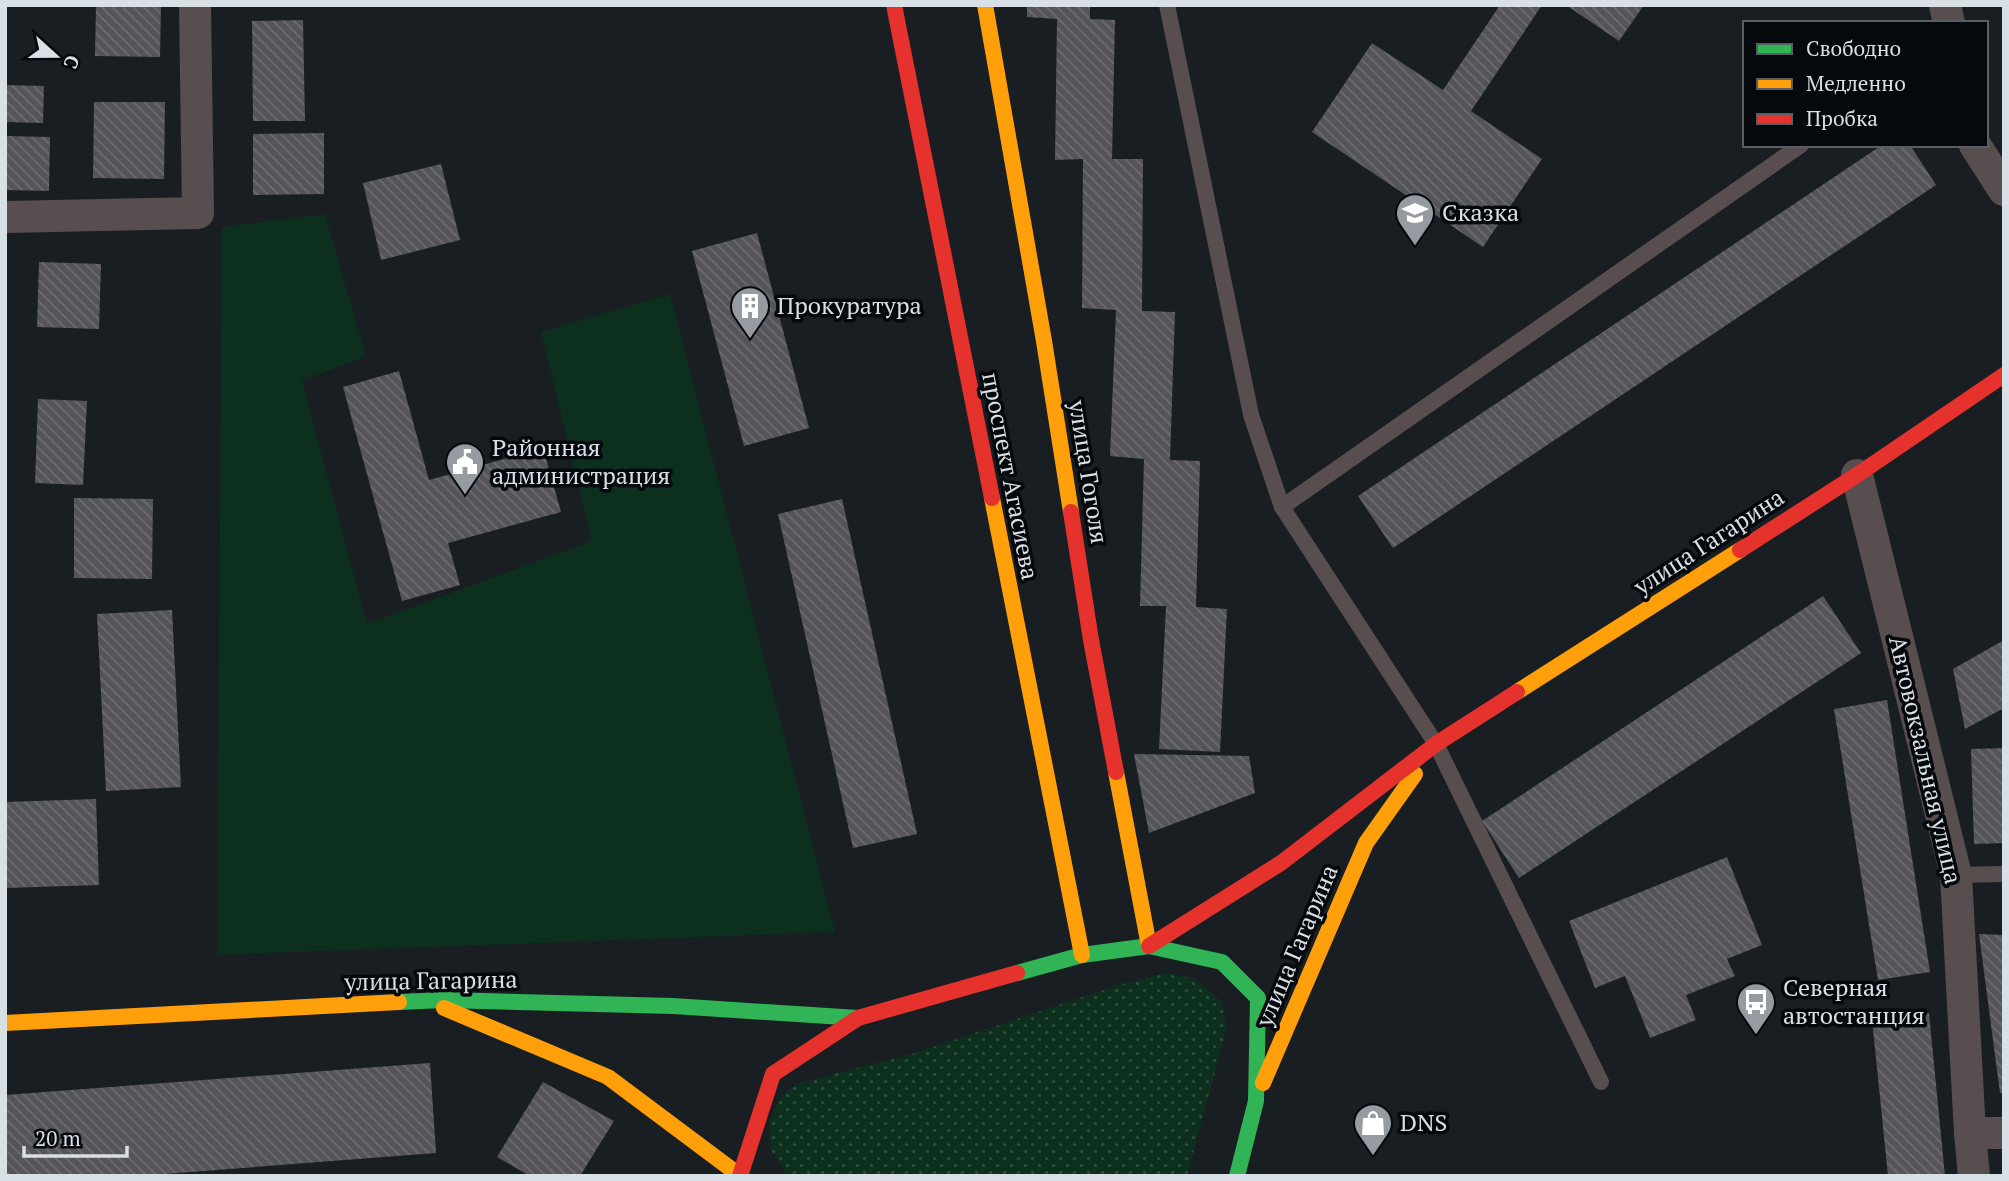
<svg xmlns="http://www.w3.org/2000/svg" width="2009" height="1181" font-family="'PT Serif',serif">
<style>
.grass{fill:url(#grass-dots)}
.green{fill:#0d2f1e}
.building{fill:url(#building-back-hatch)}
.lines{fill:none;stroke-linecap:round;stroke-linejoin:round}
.lane{stroke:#584e4f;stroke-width:16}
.street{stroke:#584e4f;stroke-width:32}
.fast{stroke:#30b455;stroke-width:16}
.slow{stroke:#ff9f0a;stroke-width:16}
.jam{stroke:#e5322d;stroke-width:16}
.labels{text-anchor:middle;stroke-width:7;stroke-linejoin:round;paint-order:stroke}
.poi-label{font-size:24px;fill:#d8dfe5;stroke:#05080c;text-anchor:start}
.street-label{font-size:24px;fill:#d8dfe5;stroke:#05080c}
</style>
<defs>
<pattern id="grass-dots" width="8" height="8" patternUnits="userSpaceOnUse" patternTransform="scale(1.75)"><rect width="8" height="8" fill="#0d2f1e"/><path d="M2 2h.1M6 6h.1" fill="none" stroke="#304d3f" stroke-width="1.8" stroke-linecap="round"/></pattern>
<pattern id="building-back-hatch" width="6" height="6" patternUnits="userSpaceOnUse" patternTransform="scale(1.75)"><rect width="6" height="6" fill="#545459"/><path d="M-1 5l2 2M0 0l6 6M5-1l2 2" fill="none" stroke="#6c6c71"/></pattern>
</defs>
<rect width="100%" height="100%" fill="#191e23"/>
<path class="grass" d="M1167,973L1195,979L1222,1002L1227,1027L1187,1176H788L771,1150L769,1123L780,1098L796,1084L915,1053L1119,985Z"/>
<path class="green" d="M325,214L366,356L302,381L367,624L592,541L541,332L670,294L835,932L217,955L222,227Z"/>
<g class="building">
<path d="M96,5H161L160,57L95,56Z"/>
<path d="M1027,5H1090V19L1115,20L1112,159H1143L1142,311L1175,312L1170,460L1200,461L1196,607L1227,609L1220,752L1159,749L1166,606H1140L1144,459L1110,456L1116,310L1082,308L1083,159L1055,160L1057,19L1027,17Z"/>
<path d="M1500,5H1542L1471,111L1542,159L1483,247L1312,132L1372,43L1443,90Z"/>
<path d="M1566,5H1644L1619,41Z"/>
<path d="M303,20L305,121H253L252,21Z"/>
<path d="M5,85L44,86L43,123L5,122Z"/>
<path d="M94,102H165L164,179L93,178Z"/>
<path d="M324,133V194L253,195V134Z"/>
<path d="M5,136L50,137L49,191L5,190Z"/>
<path d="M1882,145H1910L1936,185L1393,548L1358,496Z"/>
<path d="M441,164L460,240L381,260L363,183Z"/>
<path d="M757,233L809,428L744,446L692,251Z"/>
<path d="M39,262L101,264L99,329L37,327Z"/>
<path d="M399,371L429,480L543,448L561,512L448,543L460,585L402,601L343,387Z"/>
<path d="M38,399L87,401L83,485L35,483Z"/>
<path d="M74,498L153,499L152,579L74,578Z"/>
<path d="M842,499L917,834L853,848L778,514Z"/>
<path d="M1823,596L1861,653L1519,878L1482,821Z"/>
<path d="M172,610L181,787L106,791L97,614Z"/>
<path d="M2004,640V708L1965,729L1953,669Z"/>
<path d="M1887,700L1930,972L1878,980L1834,709Z"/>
<path d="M2004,748V843L1974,844L1971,749Z"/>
<path d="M1134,754L1249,756L1255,793L1149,833Z"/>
<path d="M96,799L99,885L5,888V802Z"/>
<path d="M1727,857L1762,945L1727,959L1735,976L1686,995L1696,1020L1650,1038L1625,976L1595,988L1569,921Z"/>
<path d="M1979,934L2004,935V1093H2000Z"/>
<path d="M1929,1013L1945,1176H1888L1872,1019Z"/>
<path d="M430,1063L436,1153L139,1176H5V1095Z"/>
<path d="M543,1082L614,1121L580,1176H530L497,1157Z"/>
</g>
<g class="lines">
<g class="lane">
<path d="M1167,5L1251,415L1282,507L1436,744L1601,1082"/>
<path d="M1282,507L1801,145"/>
<path d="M1956,875L2004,874"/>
</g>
<g class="street">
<path d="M1945,5L1949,23"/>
<path d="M1975,145L2004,190"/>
<path d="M5,217L198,213L195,5"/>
<path d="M1857,475L1956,875L1970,1133L1974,1176"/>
<path d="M1970,1133H2004"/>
</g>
<g class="fast">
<path d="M1017,973L1082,955L1149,946L1222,962L1258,998L1256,1101L1237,1176"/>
<path d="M399,1002L444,1000L673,1006L858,1018"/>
</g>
<g class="slow">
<path d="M985,5L1044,341L1071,512"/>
<path d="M992,498L1082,955"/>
<path d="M1517,692L1740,550"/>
<path d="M1116,772L1149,946"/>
<path d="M444,1008L608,1077L739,1175"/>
<path d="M5,1023L399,1002"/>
<path d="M1263,1083L1366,843L1415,774"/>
</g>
<g class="jam">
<path d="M894,5L992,498"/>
<path d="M1071,512L1091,640L1116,772"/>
<path d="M1740,550L1857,475L2004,375"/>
<path d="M1149,946L1281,863L1436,744L1517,692"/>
<path d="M740,1176L773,1074L858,1018L1017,973"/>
</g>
</g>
<defs>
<symbol id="school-pin" viewBox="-11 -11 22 30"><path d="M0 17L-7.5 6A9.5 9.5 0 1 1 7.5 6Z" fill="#959ba1" stroke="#05080c"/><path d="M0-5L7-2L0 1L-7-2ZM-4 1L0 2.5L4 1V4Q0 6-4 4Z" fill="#fff"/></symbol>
<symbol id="building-pin" viewBox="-11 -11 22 30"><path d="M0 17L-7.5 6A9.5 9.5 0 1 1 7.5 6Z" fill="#959ba1" stroke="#05080c"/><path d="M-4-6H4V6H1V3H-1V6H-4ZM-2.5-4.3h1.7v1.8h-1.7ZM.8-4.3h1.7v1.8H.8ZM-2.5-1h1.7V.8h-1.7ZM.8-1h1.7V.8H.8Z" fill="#fff"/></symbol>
<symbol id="civic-pin" viewBox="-11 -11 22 30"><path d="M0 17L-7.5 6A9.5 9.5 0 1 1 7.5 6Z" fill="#959ba1" stroke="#05080c"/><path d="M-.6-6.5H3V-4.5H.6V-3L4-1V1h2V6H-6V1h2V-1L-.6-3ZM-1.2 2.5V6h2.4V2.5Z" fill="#fff"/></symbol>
<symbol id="bus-pin" viewBox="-11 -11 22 30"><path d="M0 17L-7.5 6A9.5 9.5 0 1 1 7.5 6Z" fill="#959ba1" stroke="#05080c"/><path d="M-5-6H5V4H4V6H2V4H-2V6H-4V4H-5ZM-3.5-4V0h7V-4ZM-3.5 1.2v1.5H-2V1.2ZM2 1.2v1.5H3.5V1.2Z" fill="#fff"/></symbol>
<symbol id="shop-pin" viewBox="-11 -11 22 30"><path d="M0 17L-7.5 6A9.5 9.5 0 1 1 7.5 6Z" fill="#959ba1" stroke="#05080c"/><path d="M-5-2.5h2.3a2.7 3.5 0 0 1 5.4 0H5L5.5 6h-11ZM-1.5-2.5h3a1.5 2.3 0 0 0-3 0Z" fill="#fff"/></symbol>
</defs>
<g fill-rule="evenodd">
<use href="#school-pin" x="1393" y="191" width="44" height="60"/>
<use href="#building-pin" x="728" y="284" width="44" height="60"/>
<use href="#civic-pin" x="443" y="440" width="44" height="60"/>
<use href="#bus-pin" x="1734" y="980" width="44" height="60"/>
<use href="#shop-pin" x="1351" y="1101" width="44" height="60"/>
</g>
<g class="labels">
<g class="poi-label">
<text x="1442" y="221">Сказка</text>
<text x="777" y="314">Прокуратура</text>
<text x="492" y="456">Районная<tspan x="492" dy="28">администрация</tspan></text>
<text x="1783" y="996">Северная<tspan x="1783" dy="28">автостанция</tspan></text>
<text x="1400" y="1131">DNS</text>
</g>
<g class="street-label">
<text transform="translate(1088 472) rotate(81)" y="8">улица Гоголя</text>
<text transform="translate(1010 476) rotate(79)" y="8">проспект Агасиева</text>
<text transform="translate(1709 542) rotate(-33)" y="8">улица Гагарина</text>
<text transform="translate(1925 760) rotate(77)" y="8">Автовокзальная улица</text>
<text transform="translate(1297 946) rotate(-67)" y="8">улица Гагарина</text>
<text transform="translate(431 981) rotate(-1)" y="8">улица Гагарина</text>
</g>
</g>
<rect width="2009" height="1181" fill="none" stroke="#d8dfe5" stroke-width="14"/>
<rect x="1743" y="21" width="245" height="126" fill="#05080c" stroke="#595e63" stroke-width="2"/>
<rect x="1757" y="44" width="35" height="10" fill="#30b455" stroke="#595e63" stroke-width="2"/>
<text x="1806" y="56" font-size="21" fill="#d8dfe5">Свободно</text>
<rect x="1757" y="79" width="35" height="10" fill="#ff9f0a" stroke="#595e63" stroke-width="2"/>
<text x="1806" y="91" font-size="21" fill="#d8dfe5">Медленно</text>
<rect x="1757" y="114" width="35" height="10" fill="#e5322d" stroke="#595e63" stroke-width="2"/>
<text x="1806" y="126" font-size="21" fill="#d8dfe5">Пробка</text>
<g transform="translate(56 56) rotate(111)" stroke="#05080c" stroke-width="5" paint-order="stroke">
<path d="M0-5L12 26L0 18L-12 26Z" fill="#d8dfe5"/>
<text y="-10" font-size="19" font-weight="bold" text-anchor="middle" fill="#d8dfe5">С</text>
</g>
<path d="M24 1146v10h103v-10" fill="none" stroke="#d8dfe5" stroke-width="3.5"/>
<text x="35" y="1146" font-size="21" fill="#d8dfe5" stroke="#05080c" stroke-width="5" paint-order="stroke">20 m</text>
</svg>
